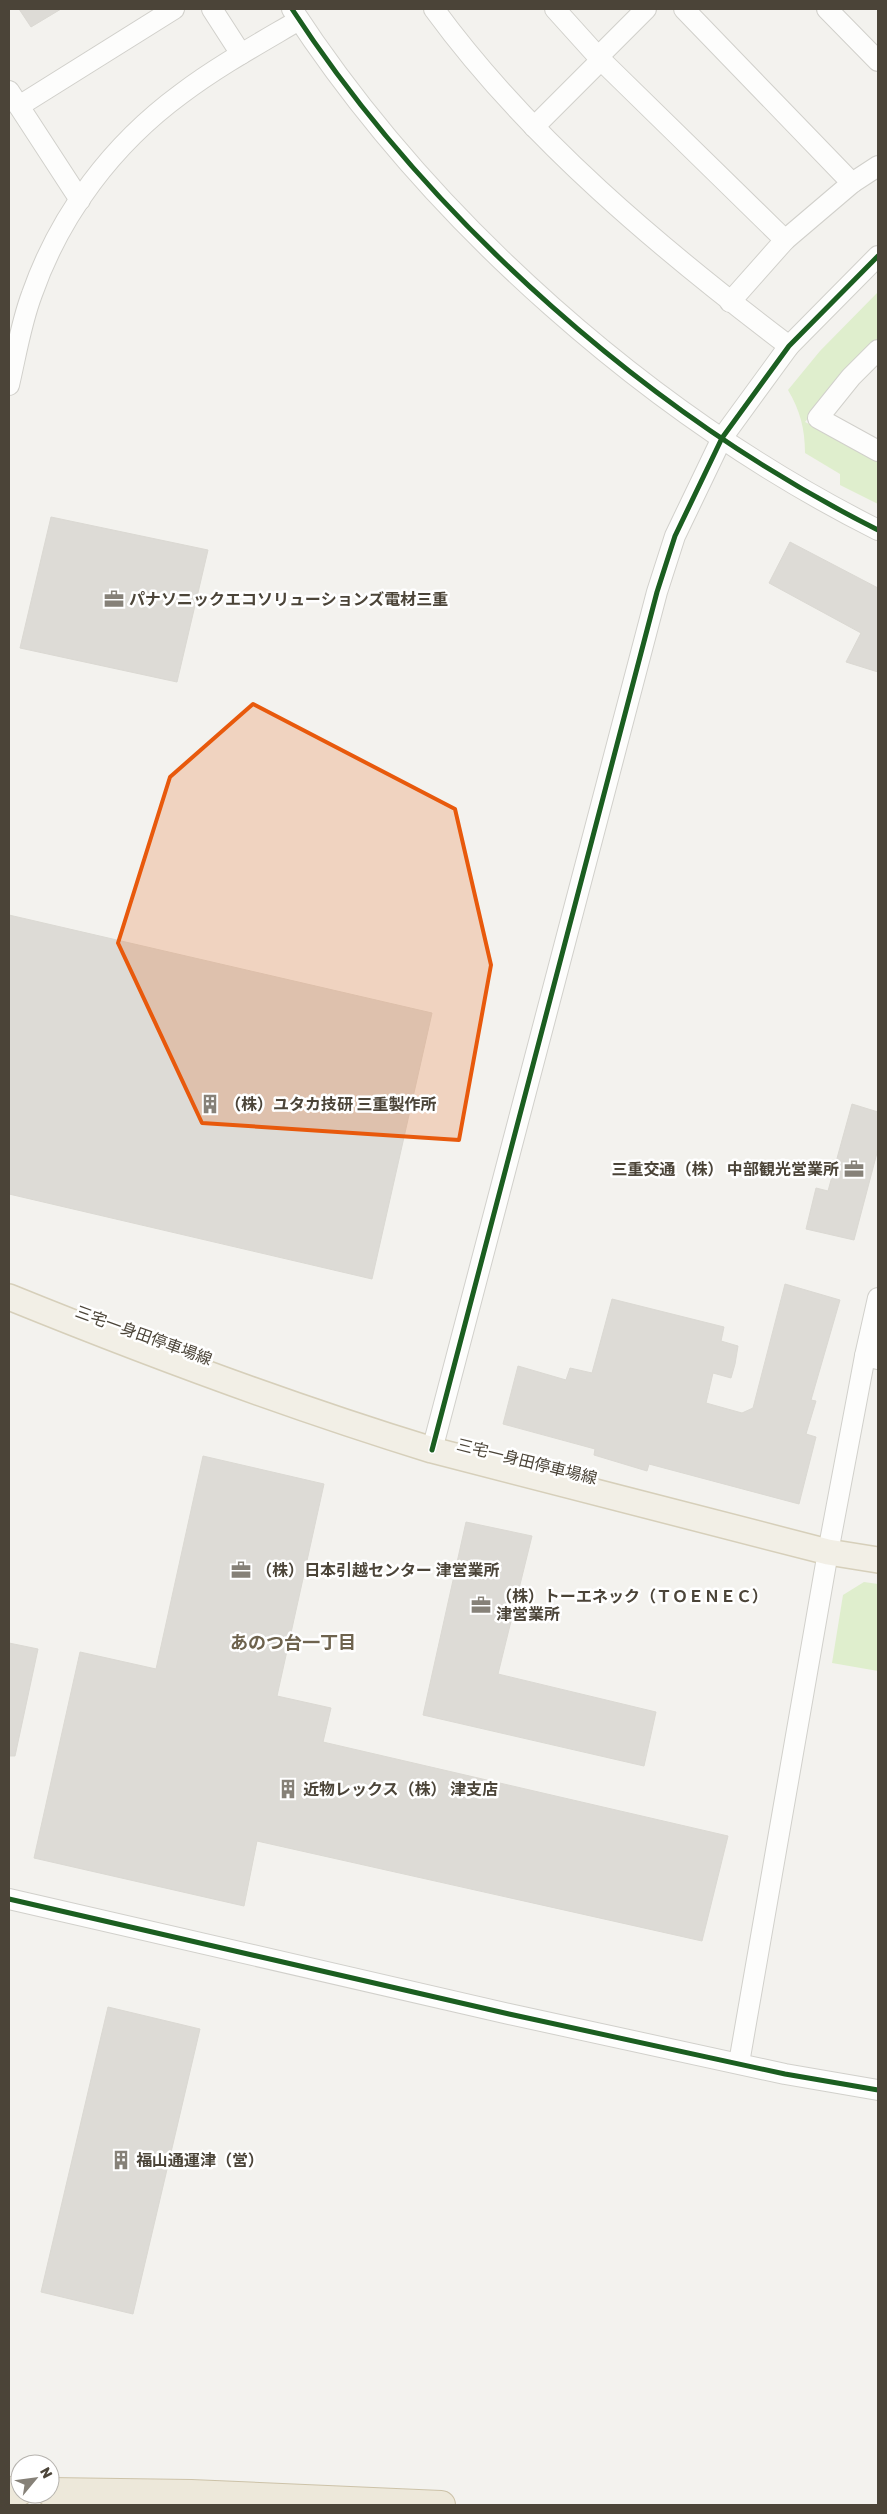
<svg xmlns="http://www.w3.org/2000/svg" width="887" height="2514" font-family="Rubik,'Noto Sans JP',sans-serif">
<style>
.green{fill:#dfeecd}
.building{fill:#dddbd6;stroke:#dbd9d3}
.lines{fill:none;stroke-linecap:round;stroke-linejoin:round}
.minor-casing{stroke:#d1d0cb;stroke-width:22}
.major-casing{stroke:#d6cfba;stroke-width:28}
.highway-casing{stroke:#ccc2a8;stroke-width:30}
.minor{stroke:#fdfdfc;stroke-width:20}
.major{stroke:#f2efe6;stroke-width:25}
.highway{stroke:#ede8da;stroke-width:28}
.cycleway-casing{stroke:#fff;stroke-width:8}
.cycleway{stroke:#1b5e20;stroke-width:5}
.marked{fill:#e8590c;fill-opacity:0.2;stroke:#e8590c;stroke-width:4;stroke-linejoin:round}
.labels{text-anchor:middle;stroke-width:5;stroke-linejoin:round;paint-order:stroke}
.poi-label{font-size:16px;font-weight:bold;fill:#4b4438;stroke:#fff;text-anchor:start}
.street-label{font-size:16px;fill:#4b4438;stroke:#fff}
.neighbourhood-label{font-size:18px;font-weight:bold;fill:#6e634e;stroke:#fff}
</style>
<rect width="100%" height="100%" fill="#f3f2ee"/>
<g class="green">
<path d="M878,292V338L841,377L805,422L878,457V504L840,485V474L805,453C805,429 800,410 788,390L820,351Z"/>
<path d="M864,1582L878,1584V1671L832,1663L843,1595Z"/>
</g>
<g class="building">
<path d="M19,9H61L31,27Z"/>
<path d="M51,517L208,550L177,682L20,648Z"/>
<path d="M790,542L878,588V672L846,662L861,633L769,583Z"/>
<path d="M9,915L432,1013L372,1279L9,1194Z"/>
<path d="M852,1104L878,1112V1149L854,1240L806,1229L816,1188L828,1191Z"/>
<path d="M785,1284L840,1300L811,1400L816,1401L806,1434L816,1437L799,1504L649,1464L647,1471L594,1455L595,1449L503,1424L518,1366L566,1380L570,1368L592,1373L612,1299L724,1327L721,1341L738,1346L735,1364L731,1378L713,1373L706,1403L742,1413L753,1408Z"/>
<path d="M203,1456L324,1484L277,1696L331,1708L323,1742L728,1836L702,1941L257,1841L244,1906L34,1858L80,1652L156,1669Z"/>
<path d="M466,1522L532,1536L498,1674L656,1712L644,1766L423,1715Z"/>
<path d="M9,1643L38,1649L15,1756H9Z"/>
<path d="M108,2007L200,2029L133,2314L41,2292Z"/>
</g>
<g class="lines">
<defs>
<g id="minor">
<path d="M212,9L241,54"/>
<path d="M292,9C431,222 651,416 878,530"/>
<path d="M434,9C529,139 661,249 789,346"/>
<path d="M555,9L601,60L785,240"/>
<path d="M684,9L852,183"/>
<path d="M827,9L878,61"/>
<path d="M598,57L646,9"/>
<path d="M9,91L80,200"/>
<path d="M19,106L174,9"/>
<path d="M534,127L601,60"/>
<path d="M730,302L785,240L852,183L878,166"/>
<path d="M878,350L851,377L818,418L878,451"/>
<path d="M9,385C16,355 21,323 32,294C60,214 113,144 181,94C218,66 260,43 299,20"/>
<path d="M878,1298L865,1356L878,1359"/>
<path d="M432,1450L657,592L675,536L722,438L789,346L878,256"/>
<path d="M9,1899L509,2014L785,2074L878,2090"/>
<path d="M739,2063L828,1552L865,1356"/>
</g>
<path id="major" d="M9,1297C147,1353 289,1406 432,1450L828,1552L878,1560"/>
<g id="highway">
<path d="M9,2491H20"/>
<path d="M50,2492L191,2494L441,2505"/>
</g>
</defs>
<use href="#minor" class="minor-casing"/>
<use href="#major" class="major-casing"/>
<use href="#highway" class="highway-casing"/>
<use href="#minor" class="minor"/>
<use href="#major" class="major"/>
<use href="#highway" class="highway"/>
<defs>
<g id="cycleway">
<path d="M292,9C431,222 651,416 878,530"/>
<path d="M432,1450L657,592L675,536L722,438L789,346L878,256"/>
<path d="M9,1899L509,2014L785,2074L878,2090"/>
</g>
</defs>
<use href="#cycleway" class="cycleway-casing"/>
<use href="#cycleway" class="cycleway"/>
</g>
<path class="marked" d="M253,704L455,809L491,965L459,1140L202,1123L118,943L170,777Z"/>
<defs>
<symbol id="office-bare" viewBox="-9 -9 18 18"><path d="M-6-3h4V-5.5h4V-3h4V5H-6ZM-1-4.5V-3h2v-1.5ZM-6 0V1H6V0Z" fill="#868178" stroke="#fff" stroke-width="2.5" paint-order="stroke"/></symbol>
<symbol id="building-bare" viewBox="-9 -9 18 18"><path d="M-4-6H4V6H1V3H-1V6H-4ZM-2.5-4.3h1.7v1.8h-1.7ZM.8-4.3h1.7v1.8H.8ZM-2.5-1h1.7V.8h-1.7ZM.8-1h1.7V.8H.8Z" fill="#868178" stroke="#fff" stroke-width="2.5" paint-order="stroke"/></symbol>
</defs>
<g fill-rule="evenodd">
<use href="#office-bare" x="100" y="585" width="28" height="28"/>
<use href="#building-bare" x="196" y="1090" width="28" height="28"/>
<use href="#office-bare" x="840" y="1155" width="28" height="28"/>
<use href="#office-bare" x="227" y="1556" width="28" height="28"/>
<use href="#office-bare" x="467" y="1591" width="28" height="28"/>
<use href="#building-bare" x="274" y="1775" width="28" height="28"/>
<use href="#building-bare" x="107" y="2146" width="28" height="28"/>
</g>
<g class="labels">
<g class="poi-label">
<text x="129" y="605">パナソニックエコソリューションズ電材三重</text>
<text x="225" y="1110">（株）ユタカ技研 三重製作所</text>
<text x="839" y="1175" text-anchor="end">三重交通（株） 中部観光営業所</text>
<text x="256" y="1576">（株）日本引越センター 津営業所</text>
<text x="496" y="1602">（株）トーエネック（ＴＯＥＮＥＣ）<tspan x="496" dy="18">津営業所</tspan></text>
<text x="303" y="1795">近物レックス（株） 津支店</text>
<text x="136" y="2166">福山通運津（営）</text>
</g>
<g class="street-label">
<text transform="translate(144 1335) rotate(20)" y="6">三宅一身田停車場線</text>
<text transform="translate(527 1461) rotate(14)" y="6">三宅一身田停車場線</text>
</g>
<g class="neighbourhood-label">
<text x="293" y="1649">あのつ台一丁目</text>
</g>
</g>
<rect width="887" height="2514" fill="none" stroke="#4b4438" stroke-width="20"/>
<g transform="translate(35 2479) rotate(61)"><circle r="24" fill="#ffffff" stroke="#b7b4af"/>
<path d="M0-4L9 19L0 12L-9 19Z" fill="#868178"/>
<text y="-8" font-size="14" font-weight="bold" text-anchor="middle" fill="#4b4438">N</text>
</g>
</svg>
